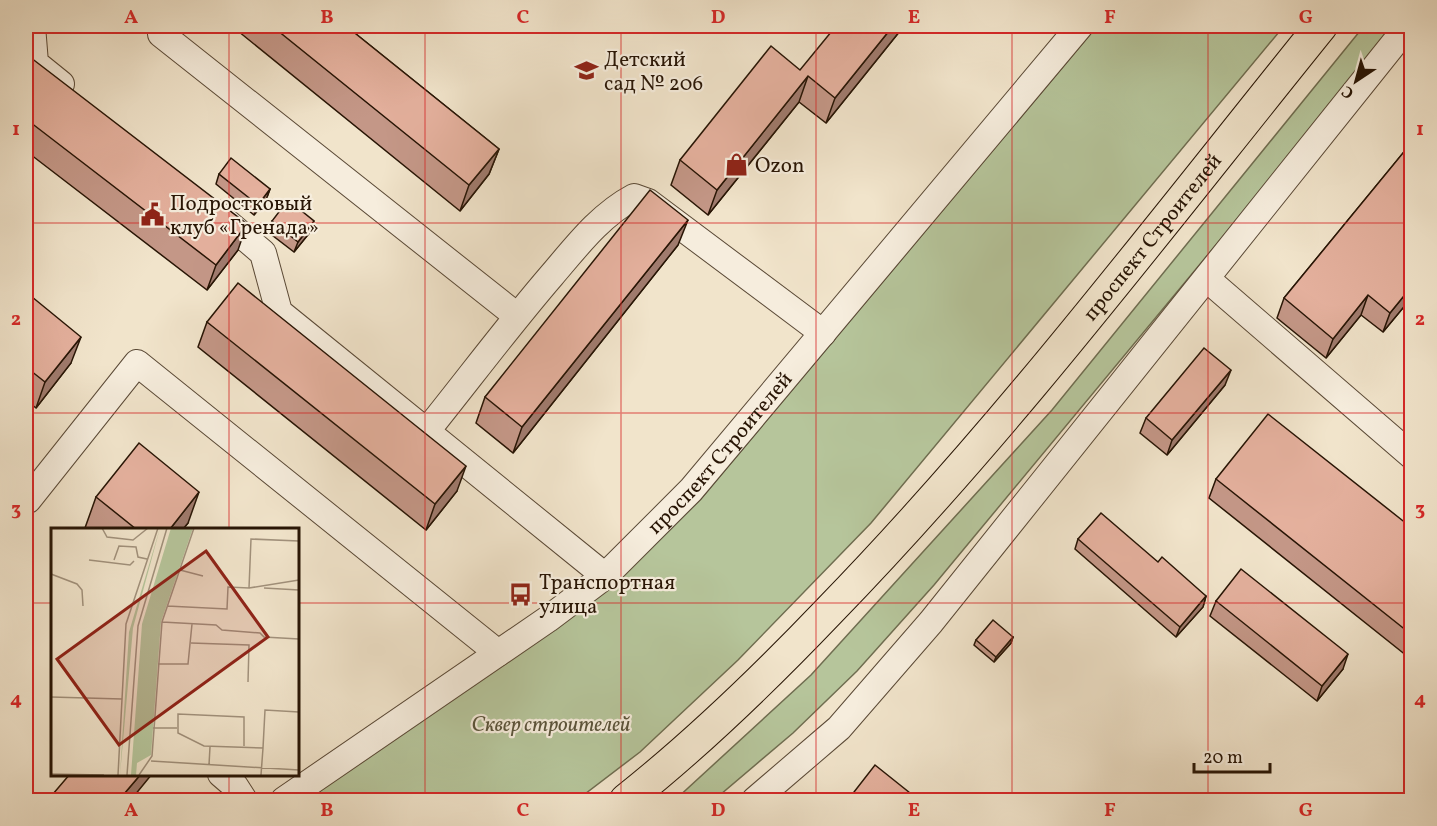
<svg xmlns="http://www.w3.org/2000/svg" width="1437" height="826" font-family="Vollkorn,serif">
<style>
.green{fill:#b6c59b;stroke:#6f6d50;stroke-width:1.5}
.lines{fill:none;stroke-linecap:round;stroke-linejoin:round}
.minor-casing{stroke:#5a4936;stroke-width:28}
.major-casing{stroke:#281505;stroke-width:34}
.minor{stroke:#f6eddd;stroke-width:26}
.major{stroke:#f1e4cb;stroke-width:32}
.wall{fill:#c49787;stroke:#281505;stroke-width:1.5}
.shaded-wall{fill:#a07b6e;stroke:#281505;stroke-width:1.5}
.building{fill:#e4b09d;stroke:#281505;stroke-width:1.5}
.grid{fill:none;stroke:#d62828;stroke-width:1.5;stroke-opacity:0.55}
.labels{text-anchor:middle;stroke-width:4.5;stroke-linejoin:round;paint-order:stroke}
.poi-label{font-size:21px;fill:#281505;stroke:#f6eddd;text-anchor:start}
.street-label{font-size:21px;fill:#281505;stroke:#f6eddd}
.park-label{font-size:21px;font-style:italic;fill:#5a533a;stroke:#f6eddd}
.inset-road{fill:none;stroke:#a1917c;stroke-width:1.5}
.view{fill:#8f2418;fill-opacity:0.15;stroke:#8f2418;stroke-width:3}
.inset-edge{fill:none;stroke:#281505;stroke-width:3}
.neatline{fill:none;stroke:#d62828;stroke-width:2}
.grid-label{font-size:20px;text-anchor:middle;font-weight:bold;fill:#d62828}
</style>
<rect width="100%" height="100%" fill="#f1e4cb"/>
<filter id="stains"><feTurbulence type="fractalNoise" baseFrequency=".00333" numOctaves="4"/><feColorMatrix values="0 0 0 0 .2 0 0 0 0 .09 0 0 0 0 .02 0 0 0 .5 -.17"/></filter>
<radialGradient id="worn" r=".72"><stop offset=".6" stop-color="#630" stop-opacity="0"/><stop offset="1" stop-color="#630" stop-opacity=".3"/></radialGradient>
<g class="green">
<path d="M1097,26H1284L871,523L738,660L640,752L577,800H302L616,583L701,499Z"/>
<path d="M1364,26H1393L1230,228L934,585L857,671L793,733L714,800H675L811,675L1052,410Z"/>
</g>
<g class="lines">
<defs>
<g id="minor">
<path d="M32,26L35,63L61,84"/>
<path d="M168,26L161,34L517,316"/>
<path d="M216,213L263,253L279,312L605,576"/>
<path d="M1207,279L1412,456"/>
<path d="M426,432C468,380 508,326 552,275C576,247 600,215 634,197L648,202L823,333"/>
<path d="M26,497L28,500L137,363L498,653"/>
<path d="M221,774L235,786L244,800"/>
<path id="s1" d="M284,800L548,619L605,576L691,490L1080,26"/>
<path d="M755,800L839,728L931,622L1408,26"/>
</g>
<g id="major">
<path id="s2" d="M626,800C698,743 765,678 829,611C1007,428 1161,224 1321,26"/>
</g>
</defs>
<use href="#minor" class="minor-casing"/>
<use href="#major" class="major-casing"/>
<use href="#minor" class="minor"/>
<use href="#major" class="major"/>
</g>
<g class="wall">
<path d="M234,26H346L499,149L489,174L460,211L233,27Z"/>
<path d="M904,26L826,123L799,102L708,215L671,185L680,160L800,70Z"/>
<path d="M941,26H955L950,32Z"/>
<path d="M26,54L238,250L207,290L26,151Z"/>
<path d="M1412,142V297L1383,332L1361,315L1326,358L1277,318L1284,298Z"/>
<path d="M219,174L270,189L266,200L254,215L216,184Z"/>
<path d="M272,221L311,231L294,252L268,232Z"/>
<path d="M678,245L513,453L476,423L485,397Z"/>
<path d="M26,292L71,363L36,408L26,400Z"/>
<path d="M207,322L457,491L426,530L198,347Z"/>
<path d="M1225,385L1167,455L1140,433L1146,418Z"/>
<path d="M1216,479L1412,528V660L1209,498Z"/>
<path d="M96,497L188,523L183,529H85V528Z"/>
<path d="M1078,539L1158,562L1206,596L1203,607L1176,637L1075,549Z"/>
<path d="M1216,601L1343,669L1317,701L1210,616Z"/>
<path d="M1013,637L1011,643L994,662L974,645L976,640Z"/>
</g>
<g class="shaded-wall">
<path d="M893,26H904L826,123L835,98Z"/>
<path d="M808,76L799,102L708,215L717,190Z"/>
<path d="M499,149L489,174L460,211L469,185Z"/>
<path d="M270,189L266,200L254,215L258,205Z"/>
<path d="M688,220L678,245L513,453L522,427Z"/>
<path d="M314,221L311,231L294,252L298,242Z"/>
<path d="M247,224L238,250L207,290L216,265Z"/>
<path d="M1412,286V297L1383,332L1390,313Z"/>
<path d="M1368,295L1361,315L1326,358L1333,339Z"/>
<path d="M81,337L71,363L36,408L45,382Z"/>
<path d="M1231,370L1225,385L1167,455L1172,440Z"/>
<path d="M466,466L457,491L426,530L435,504Z"/>
<path d="M199,492L188,523L183,529H170Z"/>
<path d="M1206,596L1203,607L1176,637L1180,627Z"/>
<path d="M1013,637L1011,643L994,662L996,657Z"/>
<path d="M1348,654L1343,669L1317,701L1322,686Z"/>
<path d="M141,774H152L130,801H118Z"/>
</g>
<g class="building">
<path d="M272,26H346L499,149L469,185Z"/>
<path d="M836,26H893L835,98L808,76L717,190L680,160L771,46L800,70Z"/>
<path d="M26,54L247,224L216,265L26,119Z"/>
<path d="M1412,142V286L1390,313L1368,295L1333,339L1284,298Z"/>
<path d="M231,158L270,189L258,205L219,174Z"/>
<path d="M650,190L688,220L522,427L485,397Z"/>
<path d="M288,200L314,221L298,242L272,221Z"/>
<path d="M238,283L466,466L435,504L207,322Z"/>
<path d="M26,292L81,337L45,382L26,367Z"/>
<path d="M1204,348L1231,370L1172,440L1146,418Z"/>
<path d="M1268,414L1412,528V635L1216,479Z"/>
<path d="M139,443L199,492L170,529H136L96,497Z"/>
<path d="M1101,513L1158,562L1162,557L1206,596L1180,627L1078,539Z"/>
<path d="M1241,569L1348,654L1322,686L1216,601Z"/>
<path d="M993,620L1013,637L996,657L976,640Z"/>
<path d="M875,765L920,801H847Z"/>
<path d="M70,774H141L118,801H47Z"/>
</g>
<path class="grid" d="M229,26V529M425,26V800M621,26V800M816,26V800M1012,26V800M1208,26V800M26,223H1412M26,413H1412M26,603H52M297,603H1412M229,774V800"/>
<defs>
<symbol id="school-bare" viewBox="-9 -9 18 18"><path d="M0-5L7-2L0 1L-7-2ZM-4 1L0 2.5L4 1V4Q0 6-4 4Z" fill="#8f2418" stroke="#f6eddd" stroke-width="2.5" paint-order="stroke"/></symbol>
<symbol id="shop-bare" viewBox="-9 -9 18 18"><path d="M-5-2.5h2.3a2.7 3.5 0 0 1 5.4 0H5L5.5 6h-11ZM-1.5-2.5h3a1.5 2.3 0 0 0-3 0Z" fill="#8f2418" stroke="#f6eddd" stroke-width="2.5" paint-order="stroke"/></symbol>
<symbol id="civic-bare" viewBox="-9 -9 18 18"><path d="M-.6-6.5H3V-4.5H.6V-3L4-1V1h2V6H-6V1h2V-1L-.6-3ZM-1.2 2.5V6h2.4V2.5Z" fill="#8f2418" stroke="#f6eddd" stroke-width="2.5" paint-order="stroke"/></symbol>
<symbol id="bus-bare" viewBox="-9 -9 18 18"><path d="M-5-6H5V4H4V6H2V4H-2V6H-4V4H-5ZM-3.5-4V0h7V-4ZM-3.5 1.2v1.5H-2V1.2ZM2 1.2v1.5H3.5V1.2Z" fill="#8f2418" stroke="#f6eddd" stroke-width="2.5" paint-order="stroke"/></symbol>
</defs>
<g fill-rule="evenodd">
<use href="#school-bare" x="570" y="54" width="33" height="33"/>
<use href="#shop-bare" x="720" y="148" width="33" height="33"/>
<use href="#civic-bare" x="136" y="198" width="33" height="33"/>
<use href="#bus-bare" x="504" y="578" width="33" height="33"/>
</g>
<g class="labels">
<g class="poi-label">
<text x="604" y="66">Детский<tspan x="604" dy="24">сад № 206</tspan></text>
<text x="755" y="172">Ozon</text>
<text x="170" y="210">Подростковый<tspan x="170" dy="24">клуб «Гренада»</tspan></text>
<text x="539" y="589">Транспортная<tspan x="539" dy="24">улица</tspan></text>
</g>
<g class="street-label">
<text dy="7" stroke="none"><textPath href="#s2" startOffset="772">проспект Строителей</textPath></text>
<text dy="7" stroke="none"><textPath href="#s1" startOffset="560">проспект Строителей</textPath></text>
</g>
<g class="park-label">
<text x="551" y="731">Cквер cтроителей</text>
</g>
</g>
<g transform="translate(51 528)">
<rect width="248" height="248" fill="#f1e4cb"/>
<path d="M109,0L82,100L69,247L78,104ZM120,0H142L110,94L100,227L86,235L85,247H80L91,96Z" fill="#b6c59b"/>
<path class="inset-road" d="M51,0L56,9L82,12L97,0M38,32L79,37L83,33M63,32L68,18L85,19L87,29L96,31M129,42L152,48M0,46L26,56L31,62L32,78M198,60L248,52M213,60L248,62M116,78L176,81L177,59L198,60L200,11L248,13M111,94L165,97L171,102L209,105L213,109L248,111M140,115L198,117L197,154M107,136H137L141,96M0,169L71,171M102,200H126M193,218V189L127,186V205L153,218L212,220L210,247M212,220L214,182L248,184M100,233L248,242M158,237L159,219M0,246L53,247M67,247L75,96L107,0M76,247L87,98L116,0M88,247L101,228L111,94L143,0"/>
<path class="view" d="M155,23L217,109L68,217L6,131Z"/>
<rect width="248" height="248" class="inset-edge"/>
</g>
<rect width="1437" height="826" fill="none" stroke="#f1e4cb" stroke-width="66"/>
<g transform="translate(1356 81) rotate(216)" stroke="#f6eddd" stroke-width="4.5" paint-order="stroke">
<path d="M0-4.5L10 22L0 15L-10 22Z" fill="#281505"/>
<text y="-9" font-size="16" font-weight="bold" text-anchor="middle" fill="#281505">С</text>
</g>
<path d="M1194 763v9h76v-9" fill="none" stroke="#281505" stroke-width="3"/>
<text x="1203" y="763" font-size="18" fill="#281505" stroke="#f6eddd" stroke-width="4.5" paint-order="stroke">20 m</text>
<rect x="33" y="33" width="1371" height="760" class="neatline"/>
<g class="grid-label">
<text x="131" y="23">A</text>
<text x="327" y="23">B</text>
<text x="523" y="23">C</text>
<text x="718" y="23">D</text>
<text x="914" y="23">E</text>
<text x="1110" y="23">F</text>
<text x="1306" y="23">G</text>
<text x="16" y="135">1</text>
<text x="1420" y="135">1</text>
<text x="16" y="325">2</text>
<text x="1420" y="325">2</text>
<text x="16" y="515">3</text>
<text x="1420" y="515">3</text>
<text x="16" y="705">4</text>
<text x="1420" y="705">4</text>
<text x="131" y="816">A</text>
<text x="327" y="816">B</text>
<text x="523" y="816">C</text>
<text x="718" y="816">D</text>
<text x="914" y="816">E</text>
<text x="1110" y="816">F</text>
<text x="1306" y="816">G</text>
</g>
<rect width="100%" height="100%" filter="url(#stains)"/>
<rect width="100%" height="100%" fill="url(#worn)"/>
</svg>
